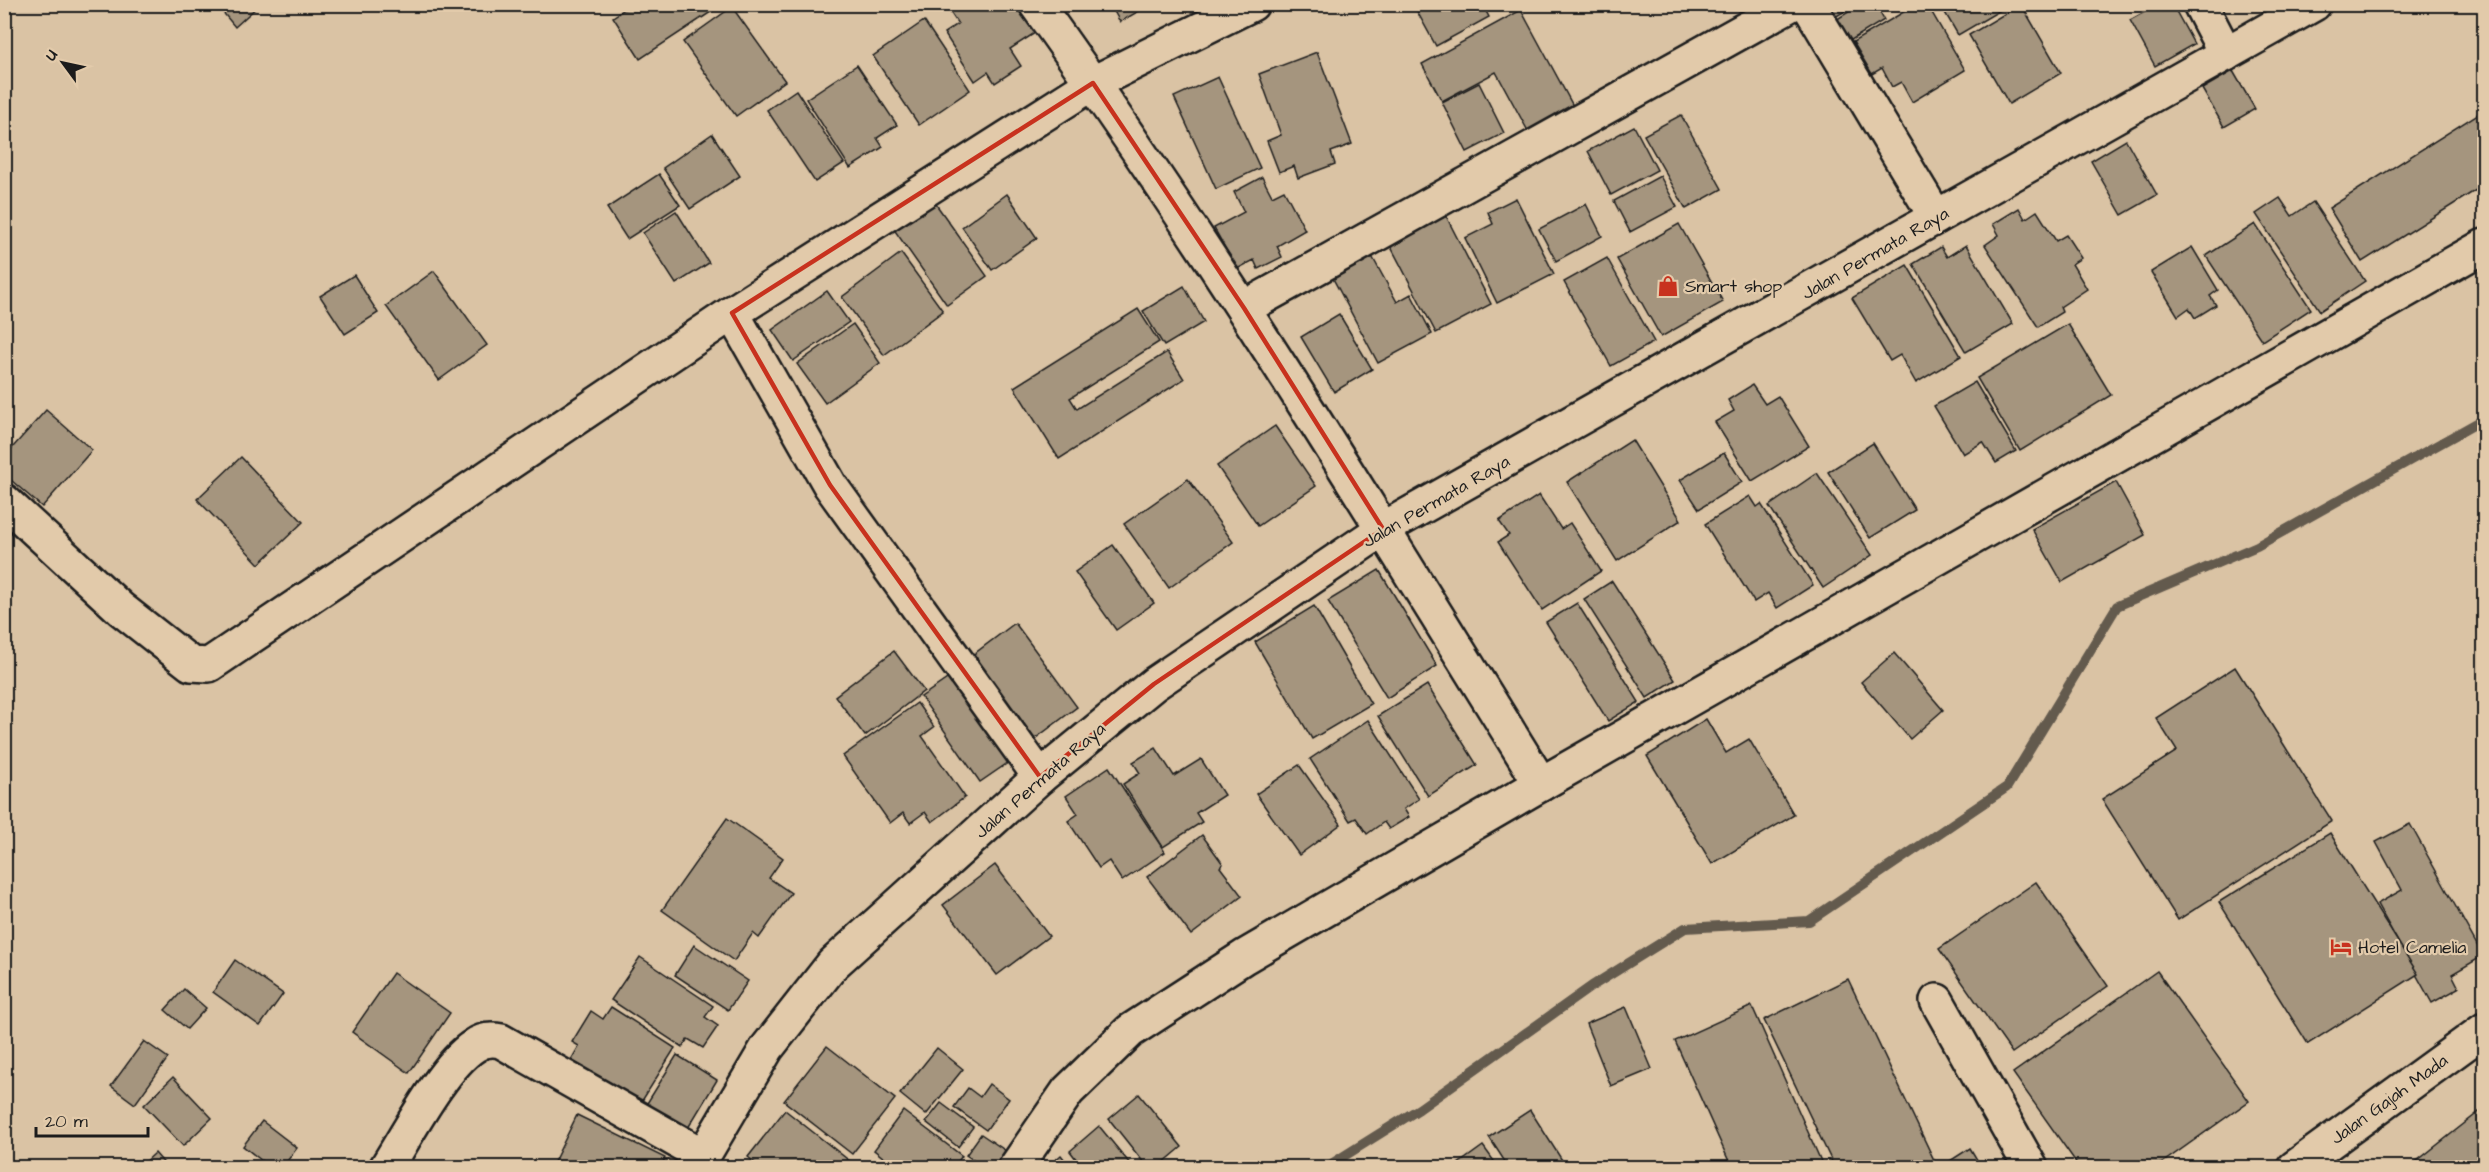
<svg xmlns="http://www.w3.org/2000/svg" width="2489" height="1172" font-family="'Architects Daughter',sans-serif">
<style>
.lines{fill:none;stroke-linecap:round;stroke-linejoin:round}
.stream{stroke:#635a4e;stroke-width:10}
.building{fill:#a5957e;stroke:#1c1c1c;stroke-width:1.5}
.minor-casing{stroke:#1c1c1c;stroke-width:38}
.major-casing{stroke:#1c1c1c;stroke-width:38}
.minor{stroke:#e2caaa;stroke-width:33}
.major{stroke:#e2caaa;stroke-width:33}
.marked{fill:none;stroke:#c8321e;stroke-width:4.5;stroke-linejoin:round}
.labels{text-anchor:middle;stroke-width:4.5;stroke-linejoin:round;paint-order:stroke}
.street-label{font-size:18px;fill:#1c1c1c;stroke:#e2caaa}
.poi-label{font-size:18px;fill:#1c1c1c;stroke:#e2caaa;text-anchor:start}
</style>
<rect width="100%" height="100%" fill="#dac3a4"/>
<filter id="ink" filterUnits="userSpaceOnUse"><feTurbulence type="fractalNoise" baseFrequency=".0167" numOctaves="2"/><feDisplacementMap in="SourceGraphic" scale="12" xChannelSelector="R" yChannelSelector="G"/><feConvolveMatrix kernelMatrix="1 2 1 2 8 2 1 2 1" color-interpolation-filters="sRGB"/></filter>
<g filter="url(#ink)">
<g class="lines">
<path class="stream" d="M1325,1168L1419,1109L1592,986L1685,928L1809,921L2007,787L2117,606L2257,546L2484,419"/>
</g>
<g class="building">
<path d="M216,4H260L235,27Z"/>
<path d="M632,4H723L640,59L613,17Z"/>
<path d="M954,4H1016L1035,33L1010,49L1021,66L995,83L988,72L975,81L944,33L958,24L948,9Z"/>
<path d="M1110,4H1151L1120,22Z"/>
<path d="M1413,4H1482L1489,17L1436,46Z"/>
<path d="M1828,4H1857L1835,17Z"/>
<path d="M1861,4H1875L1884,20L1843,45L1831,23Z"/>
<path d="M1917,4H1927L1965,70L1912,102L1901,82L1892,87L1882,68L1872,74L1853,42Z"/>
<path d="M1940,4H2011L1958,35Z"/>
<path d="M2021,4L2061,73L2009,104L1969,35Z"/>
<path d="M2159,4H2172L2194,44L2155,66L2130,20Z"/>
<path d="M732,7L785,81L736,116L683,42Z"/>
<path d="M1521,10L1573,106L1528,131L1496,72L1442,101L1422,64Z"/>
<path d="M924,21L970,90L919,125L873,56Z"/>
<path d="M1317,52L1352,144L1331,152L1335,164L1298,178L1294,166L1279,172L1267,141L1281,135L1259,74Z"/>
<path d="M857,65L897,125L877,138L883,147L850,168L806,99Z"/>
<path d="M2233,71L2255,109L2224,127L2202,89Z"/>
<path d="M1218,77L1260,168L1216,189L1174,97Z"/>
<path d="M1479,83L1504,133L1467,152L1442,102Z"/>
<path d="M796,90L844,163L815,182L767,110Z"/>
<path d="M2484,110V185L2362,262L2329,208Z"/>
<path d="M1681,115L1722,189L1686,209L1644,135Z"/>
<path d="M1634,126L1657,170L1611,195L1588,151Z"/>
<path d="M712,134L740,176L690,209L663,168Z"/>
<path d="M2126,140L2157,195L2122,215L2091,161Z"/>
<path d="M659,174L680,205L627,239L607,208Z"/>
<path d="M1660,176L1677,207L1630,232L1614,201Z"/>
<path d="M1262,177L1272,196L1284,190L1305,230L1277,246L1282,257L1258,269L1254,260L1237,269L1214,228L1244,212L1234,192Z"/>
<path d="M1007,194L1037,238L992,270L962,227Z"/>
<path d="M1516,198L1554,274L1497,303L1465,238L1493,224L1488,212Z"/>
<path d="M2280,198L2292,216L2313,202L2365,281L2320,311L2256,214Z"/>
<path d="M933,200L987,276L947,305L893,228Z"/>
<path d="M1586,204L1602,236L1556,261L1539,229Z"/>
<path d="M2019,208L2025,219L2037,211L2056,241L2066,235L2081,258L2072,264L2087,289L2060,307L2062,312L2038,327L1985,245L1999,235L1993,224Z"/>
<path d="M676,211L709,263L676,284L643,233Z"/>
<path d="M1446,216L1491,304L1436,333L1390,245Z"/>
<path d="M1679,224L1723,302L1661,337L1617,259Z"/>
<path d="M2255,224L2311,309L2262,341L2206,256Z"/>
<path d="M1966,245L2013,324L1966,352L1913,264L1941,247L1947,257Z"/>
<path d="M2192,247L2218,290L2210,296L2216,305L2195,318L2189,308L2178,316L2151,272Z"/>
<path d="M1368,249L1397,302L1411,294L1432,334L1378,363L1329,271Z"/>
<path d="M901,253L943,311L884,355L842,297Z"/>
<path d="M1607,258L1654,342L1611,366L1564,282Z"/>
<path d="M1907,265L1961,356L1916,383L1900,355L1890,361L1852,298Z"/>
<path d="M434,271L487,345L439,380L386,306Z"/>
<path d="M354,275L378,313L345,334L320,296Z"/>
<path d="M1184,286L1204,322L1164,346L1143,311Z"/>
<path d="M827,291L849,322L793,361L772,330Z"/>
<path d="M1138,309L1159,342L1070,398L1077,409L1167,352L1184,379L1059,459L1014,387Z"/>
<path d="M1339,314L1372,369L1334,392L1301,337Z"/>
<path d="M853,324L880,363L825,403L797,364Z"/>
<path d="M2068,324L2111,395L2020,451L1977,378Z"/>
<path d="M1975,382L2016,451L1996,463L1983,442L1963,454L1934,406Z"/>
<path d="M1752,385L1765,404L1778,396L1809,446L1752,481L1715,422L1734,411L1728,400Z"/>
<path d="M46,410L92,450L42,507L4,474V457Z"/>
<path d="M1275,426L1316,486L1258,526L1217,466Z"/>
<path d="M1632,440L1681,520L1617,561L1567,482Z"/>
<path d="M1873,443L1915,510L1870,538L1828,472Z"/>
<path d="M1724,453L1742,482L1699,509L1680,480Z"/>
<path d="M241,457L303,522L259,564L197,499Z"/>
<path d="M1817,473L1872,555L1823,588L1769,506Z"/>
<path d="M1188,479L1233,542L1169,588L1124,524Z"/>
<path d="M2116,482L2145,535L2062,582L2032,529Z"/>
<path d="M1539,495L1561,529L1570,523L1601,571L1542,610L1498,542L1509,535L1499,521Z"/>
<path d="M1750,496L1757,507L1761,504L1813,585L1777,608L1768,593L1754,602L1705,524Z"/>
<path d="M1113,545L1154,603L1116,630L1075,572Z"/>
<path d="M1379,570L1437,666L1387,698L1328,601Z"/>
<path d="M1612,581L1675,680L1647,698L1584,599Z"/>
<path d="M1577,603L1639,702L1608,721L1546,622Z"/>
<path d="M1314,606L1371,704L1312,739L1255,642Z"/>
<path d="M1015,623L1077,707L1032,741L970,657Z"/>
<path d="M894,651L924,691L865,736L835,696Z"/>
<path d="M1894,653L1943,710L1910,739L1861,682Z"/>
<path d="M2235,667L2332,821L2178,920L2102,799L2177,751L2156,718Z"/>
<path d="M953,675L1012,760L980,782L921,697Z"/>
<path d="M1427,685L1477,765L1428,796L1378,716Z"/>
<path d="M917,703L934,727L922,736L965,797L932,822L925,812L910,823L903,813L890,823L843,756Z"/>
<path d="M1706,719L1726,753L1749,739L1794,815L1712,864L1647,756Z"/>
<path d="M1368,720L1419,799L1404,809L1409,817L1389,829L1384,822L1367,834L1356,818L1350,821L1310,759Z"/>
<path d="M1156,748L1174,776L1201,759L1224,795L1196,813L1202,822L1163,847L1123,784L1140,773L1133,762Z"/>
<path d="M1299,765L1341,824L1299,855L1256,794Z"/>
<path d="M1109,767L1165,852L1122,881L1109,861L1099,868L1068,821L1078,814L1066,796Z"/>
<path d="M727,818L783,858L769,878L791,893L759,938L753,933L734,961L662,910Z"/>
<path d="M2410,824L2483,956L2452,974L2459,988L2432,1003L2377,904L2402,890L2376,842Z"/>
<path d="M2330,833L2418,974L2308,1044L2219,902Z"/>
<path d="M1202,835L1223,864L1220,867L1242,896L1191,935L1147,877Z"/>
<path d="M995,865L1049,936L997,975L943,905Z"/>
<path d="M2036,882L2108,986L2012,1053L1939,949Z"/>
<path d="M694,945L748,981L728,1010L675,975Z"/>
<path d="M640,957L713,1006L705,1017L718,1026L703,1048L688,1039L682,1047L611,1000Z"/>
<path d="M235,960L283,994L260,1026L213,992Z"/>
<path d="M2157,971L2249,1101L2155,1168H2080L2013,1073Z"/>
<path d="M393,973L450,1013L409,1073L352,1032Z"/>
<path d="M1848,979L1934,1160L1919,1168H1835L1764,1020Z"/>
<path d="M184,989L206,1008L187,1029L165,1010Z"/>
<path d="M1752,1006L1824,1168H1732L1675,1041Z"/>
<path d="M611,1007L675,1048L640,1104L571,1060L579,1046L572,1042L591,1011L603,1019Z"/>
<path d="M1626,1007L1652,1069L1611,1086L1586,1024Z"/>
<path d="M144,1041L168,1058L135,1104L111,1086Z"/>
<path d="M827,1046L895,1099L852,1154L784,1101Z"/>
<path d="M937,1048L963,1069L926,1115L900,1094Z"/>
<path d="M677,1055L717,1080L685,1133L644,1108Z"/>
<path d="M173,1077L212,1118L183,1146L144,1105Z"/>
<path d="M989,1084L1009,1099L986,1130L954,1107L968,1088L980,1097Z"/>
<path d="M1139,1094L1182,1147L1157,1168H1148L1109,1119Z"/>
<path d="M941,1103L973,1127L958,1147L926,1122Z"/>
<path d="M2484,1108V1168H2408Z"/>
<path d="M785,1110L856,1166L855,1168H761L748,1157Z"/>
<path d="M1530,1110L1567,1168H1509L1489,1137Z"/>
<path d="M903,1111L962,1156L953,1168H897L874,1150Z"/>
<path d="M577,1115L665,1158L660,1168H551Z"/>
<path d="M262,1121L297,1148L282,1168H271L243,1146Z"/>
<path d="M1099,1126L1131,1165L1128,1168H1083L1070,1151Z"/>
<path d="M981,1134L1006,1151L994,1168H985L966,1155Z"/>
<path d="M1483,1146L1499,1168H1454V1167Z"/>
<path d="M1970,1148L1982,1168H1939Z"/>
<path d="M155,1153L168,1168H139Z"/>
<path d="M1061,1155L1071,1168H1046Z"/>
</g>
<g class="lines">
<defs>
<g id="minor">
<path d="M1036,4C1217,256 1378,521 1541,784"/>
<path d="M1808,4L1936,217"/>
<path d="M2200,4L2226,54"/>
<path d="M1244,308L1791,4"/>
<path d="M732,313L830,485L1040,777"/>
<path d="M4,501L121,609L191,664L209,665L732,313L1093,83L1252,4"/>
<path d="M1937,1001L2031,1168"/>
<path d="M386,1168C407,1135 443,1066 474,1046C482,1040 491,1039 501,1041L702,1155"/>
<path d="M696,1168L767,1048L833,964L1040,777L1154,684L1383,529L2314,4"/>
<path d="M1015,1168L1068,1091L1130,1031L1244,957L1541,784L2484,246"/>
</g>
<path id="major" d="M2294,1168L2484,1030"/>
</defs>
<use href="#minor" class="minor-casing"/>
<use href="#major" class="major-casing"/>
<use href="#minor" class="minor"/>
<use href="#major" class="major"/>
</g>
</g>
<path class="marked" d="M1093,83L1244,308L1383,529L1154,684L1040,777L830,485L732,313Z"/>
<defs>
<symbol id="shop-bare" viewBox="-9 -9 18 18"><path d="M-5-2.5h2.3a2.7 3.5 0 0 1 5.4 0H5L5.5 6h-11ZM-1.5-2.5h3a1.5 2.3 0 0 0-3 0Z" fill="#c8321e" stroke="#e2caaa" stroke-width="2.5" paint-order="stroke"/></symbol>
<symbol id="hotel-bare" viewBox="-9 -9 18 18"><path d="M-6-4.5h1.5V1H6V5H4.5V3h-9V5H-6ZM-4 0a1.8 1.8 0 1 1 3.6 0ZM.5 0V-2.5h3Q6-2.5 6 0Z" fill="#c8321e" stroke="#e2caaa" stroke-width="2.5" paint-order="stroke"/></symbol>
</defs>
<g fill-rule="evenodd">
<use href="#shop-bare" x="1653" y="271" width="30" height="30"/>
<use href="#hotel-bare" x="2326" y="932" width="30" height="30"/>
</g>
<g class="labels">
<g class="street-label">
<text transform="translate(1875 253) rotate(-30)" y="6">Jalan Permata Raya</text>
<text transform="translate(1436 501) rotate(-30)" y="6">Jalan Permata Raya</text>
<text transform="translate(1040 780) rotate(-41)" y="6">Jalan Permata Raya</text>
<text transform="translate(2389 1099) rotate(-36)" y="6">Jalan Gajah Mada</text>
</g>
<g class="poi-label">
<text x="1685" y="292">Smart shop</text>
<text x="2358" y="953">Hotel Camelia</text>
</g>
</g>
<rect width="2489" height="1172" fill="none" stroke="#e2caaa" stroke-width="24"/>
<rect x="12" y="12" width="2465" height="1148" fill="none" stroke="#1c1c1c" stroke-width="2" filter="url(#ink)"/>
<g transform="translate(63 63) rotate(303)" stroke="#e2caaa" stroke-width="4.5" paint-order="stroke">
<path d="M0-4.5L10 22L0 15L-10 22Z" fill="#1c1c1c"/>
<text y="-9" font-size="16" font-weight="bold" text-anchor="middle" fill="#1c1c1c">U</text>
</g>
<path d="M36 1127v9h112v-9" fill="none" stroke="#1c1c1c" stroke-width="3"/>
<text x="45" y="1127" font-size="18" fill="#1c1c1c" stroke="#e2caaa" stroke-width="4.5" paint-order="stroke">20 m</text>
</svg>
